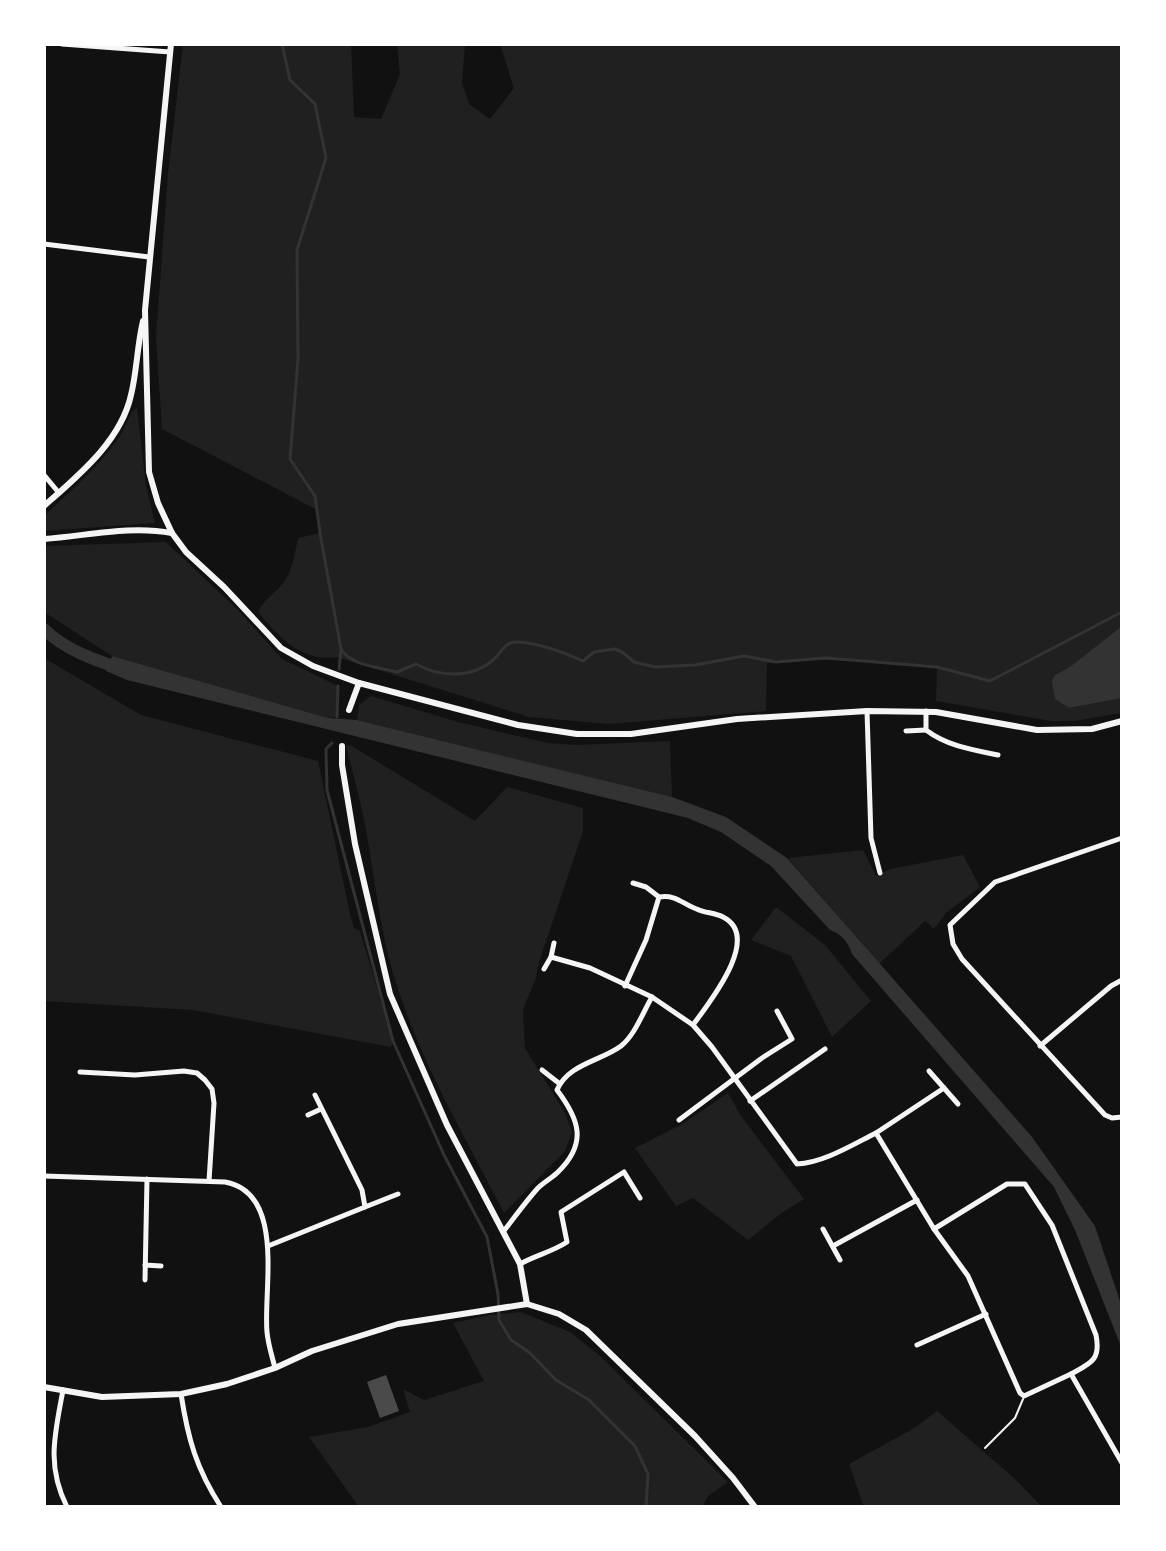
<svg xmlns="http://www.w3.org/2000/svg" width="1166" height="1551" font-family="Literata,serif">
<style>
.green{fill:#202020}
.water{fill:#333}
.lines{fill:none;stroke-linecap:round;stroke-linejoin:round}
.stream{stroke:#333;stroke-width:3}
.canal{stroke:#333;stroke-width:12}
.building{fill:#4a4a4a}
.service{stroke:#f5f5f5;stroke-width:2}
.minor{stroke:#f5f5f5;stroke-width:5}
.tertiary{stroke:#f5f5f5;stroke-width:6}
</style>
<rect width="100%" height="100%" fill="#111"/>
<g class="green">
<path d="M183,44H351L354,117L381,119L400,74L397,44H465L462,83L469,104L490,119L514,88L500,44H1122V626L1071,666L1055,675L1069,708L1122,698V713L1074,721H1051L936,701L937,667L826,658L767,663L766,711L608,724L529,717L337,657C302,663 279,637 258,612C264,599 275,594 284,582C293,569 295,552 298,538L320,533L317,510L162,429L156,337L168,173Z"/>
<path d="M137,407L146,486L155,523L44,531V516C70,492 97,468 118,439C125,429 127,417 137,407Z"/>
<path d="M166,542L238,610L282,659L338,686L337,717L328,718L112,656L44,612V546Z"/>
<path d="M44,658L141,715L318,761L350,914L354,928L360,931L393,1041L391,1047L193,1010L44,1001Z"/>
<path d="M371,696L458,722L548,743L576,745L670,741L672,797L357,720L359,705Z"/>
<path d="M350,745L475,821L507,787L583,808V831L539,962L536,978L523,1009L525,1048L565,1113L572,1132L565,1151L504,1213C465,1137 420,1061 395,980C380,931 375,880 366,830C361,802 353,774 346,746Z"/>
<path d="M863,850L876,876L890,869L963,855L980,887L946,913L934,929L925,921L879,964L788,858Z"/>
<path d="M776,907L825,945L871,1001L832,1037L791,956L751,940Z"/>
<path d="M728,1093L741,1116L804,1199L783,1212L748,1240L693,1198L676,1206L635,1148L684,1123Z"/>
<path d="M521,1312L570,1332L599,1355L728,1482L708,1496L702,1507H359L309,1437L368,1427L410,1412L403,1389L424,1400L484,1381L453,1323L490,1315Z"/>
<path d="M937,1411L1015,1479L1042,1507H864L849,1464L916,1427Z"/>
</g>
<g class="water">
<path d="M1122,626V698L1069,708L1055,699L1052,681L1055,675L1071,666Z"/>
<path d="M112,656L328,718L357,720L672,797L726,817L787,858L1032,1137L1095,1226L1122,1307V1349L1075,1230L1054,1187L852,954C848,942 842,934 830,930L771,866L721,832L688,818L127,680L106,671Z"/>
</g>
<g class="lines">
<g class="stream">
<path d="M282,44L290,80L315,104L326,158L297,250L298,359L290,459L315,496L320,533L341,649L339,669"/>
<path d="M341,649C351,666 379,667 397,672L416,664C439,677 471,679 493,660C501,654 504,642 516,642C536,642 565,653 583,661L594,652L615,649L622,652L634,662L655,667L695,665L744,656L776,662L826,658L937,667L990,681L1122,612"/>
<path d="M337,717L338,686"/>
<path d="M332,743L326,749L327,790L393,1041L444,1155L487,1237L498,1294L499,1320L511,1340L530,1353L556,1380L589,1400L635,1446L648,1474L646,1507"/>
</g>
<path class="canal" d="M44,629C65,650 95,660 122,669"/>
</g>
<path class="building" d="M386,1375L399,1411L380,1418L367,1382Z"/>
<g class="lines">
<path class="service" d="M985,1448L1015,1418L1023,1399"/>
<g class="minor">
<path d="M62,44L170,52"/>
<path d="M44,244L149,257"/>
<path d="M44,475L59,493"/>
<path d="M867,711L871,838L880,873"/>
<path d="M926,711V730C947,746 973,750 998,755"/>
<path d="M906,731L926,730"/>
<path d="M1122,838L995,882L950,925L953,944L962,959L1105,1115L1112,1118L1122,1117"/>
<path d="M633,883L646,887L659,897"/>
<path d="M551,957L590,968L652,997L693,1025L712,1047L797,1164C823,1163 852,1145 876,1133L934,1229L968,1276L1020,1393L1024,1396L1071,1374L1122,1463"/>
<path d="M544,969L551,957L554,943"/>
<path d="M625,986L646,940L659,897C677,894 683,905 699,910C706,913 716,913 723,917C763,937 708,1004 693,1025"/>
<path d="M1040,1046L1111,986L1122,980"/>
<path d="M542,1070L560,1084"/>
<path d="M929,1071L958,1104"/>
<path d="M80,1072L135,1075L184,1071L197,1073L205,1080L212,1089L214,1103L209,1181"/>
<path d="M750,1101L825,1049"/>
<path d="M308,1115L321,1109"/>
<path d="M679,1120L762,1058L792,1039L777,1011"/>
<path d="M876,1133L944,1088"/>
<path d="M44,1176L225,1182C286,1193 263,1290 267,1332C268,1344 272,1356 275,1368"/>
<path d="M365,1207L398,1194"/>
<path d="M823,1229L840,1260"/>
<path d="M934,1229L1007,1184H1025L1052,1225L1096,1335C1101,1360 1091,1363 1071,1374"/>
<path d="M503,1232C515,1217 526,1201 538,1188C544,1182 552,1178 558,1172C588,1143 579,1119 557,1090C568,1064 601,1061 621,1046C635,1035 643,1012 652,997"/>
<path d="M268,1246L365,1207L362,1190L315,1095"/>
<path d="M833,1246L917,1200"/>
<path d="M520,1264C536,1255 552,1252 567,1242L561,1212L624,1172L640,1198"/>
<path d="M145,1265L161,1266"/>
<path d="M145,1280L147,1179"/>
<path d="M917,1345L986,1314"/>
<path d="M63,1390C55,1434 46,1465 67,1507"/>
<path d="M181,1394C188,1439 196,1468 221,1507"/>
</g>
<g class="tertiary">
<path d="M171,44L145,310L149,472L158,503L172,533L186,552L224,587L281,648L313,666L359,683L518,725L577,734H631L737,719L867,711L936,712L1037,730L1092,729L1122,721"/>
<path d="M44,506C78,476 121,441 131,395C137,371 137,346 143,321"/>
<path d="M44,539C87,536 129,525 172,533"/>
<path d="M349,710L359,683"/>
<path d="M342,746V765L355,844L390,994L447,1125L520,1264L527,1304"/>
<path d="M44,1387L102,1397L181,1394L227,1384L275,1368L312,1351L398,1324L527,1304L559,1314L586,1330L695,1436L733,1478L755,1507"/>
</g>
</g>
<rect width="1166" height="1551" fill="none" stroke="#ffffff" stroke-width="92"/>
</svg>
